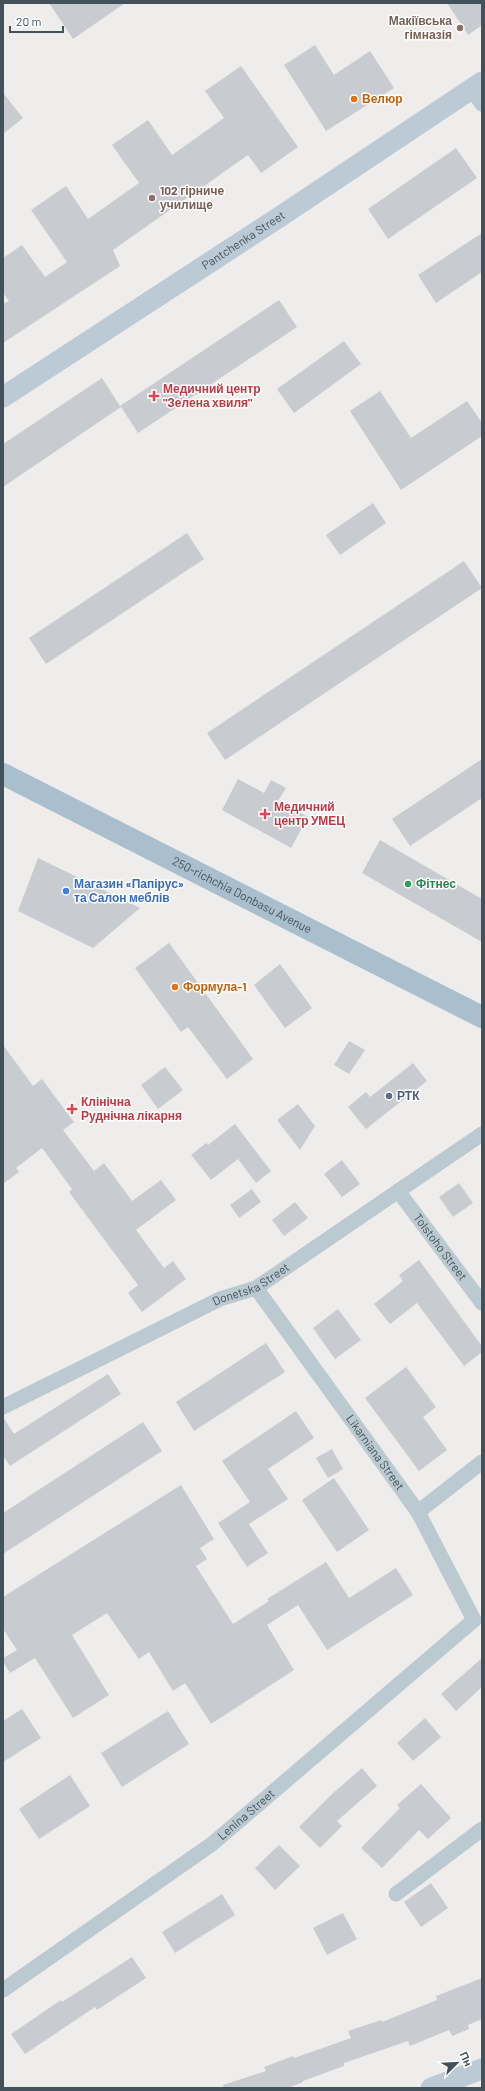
<svg xmlns="http://www.w3.org/2000/svg" width="485" height="2091" font-family="Barlow,sans-serif">
<style>
.building{fill:#c8ccd1}
.lines{fill:none;stroke-linecap:round;stroke-linejoin:round}
.street{stroke:#bbc9d0;stroke-width:15}
.secondary{stroke:#bbcad4;stroke-width:21}
.primary{stroke:#a9bfcd;stroke-width:22}
.education-dot{fill:#8d6e63;stroke:#fff;stroke-width:1.5}
.food-dot{fill:#e8710a;stroke:#fff;stroke-width:1.5}
.health-dot{fill:#e0444e;stroke:#fff;stroke-width:1.5}
.leisure-dot{fill:#2e9e5b;stroke:#fff;stroke-width:1.5}
.shop-dot{fill:#3f7fe0;stroke:#fff;stroke-width:1.5}
.service-dot{fill:#5c6f8a;stroke:#fff;stroke-width:1.5}
.labels{text-anchor:middle;stroke-width:3;stroke-linejoin:round;paint-order:stroke}
.education-label{font-size:12px;font-weight:bold;fill:#785e54;stroke:#fff;text-anchor:end}
.food-label{font-size:12px;font-weight:bold;fill:#c56008;stroke:#fff;text-anchor:start}
.street-label{font-size:12px;fill:#43525a;stroke:#fff}
.health-label{font-size:12px;font-weight:bold;fill:#be3a42;stroke:#fff;text-anchor:start}
.shop-label{font-size:12px;font-weight:bold;fill:#366cbe;stroke:#fff;text-anchor:start}
.leisure-label{font-size:12px;font-weight:bold;fill:#27864d;stroke:#fff;text-anchor:start}
.service-label{font-size:12px;font-weight:bold;fill:#4e5e75;stroke:#fff;text-anchor:start}
</style>
<rect width="100%" height="100%" fill="#efecec"/>
<g class="building">
<path d="M49,3H125L73,39Z"/>
<path d="M447,3H482V25L468,35Z"/>
<path d="M315,45L334,75L370,51L394,88L326,131L284,65Z"/>
<path d="M241,66L298,147L261,173L248,155L113,250L120,266L3,343V304L9,301L3,293V258L22,245L45,277L67,262L31,210L66,186L88,219L139,183L112,145L148,120L172,155L224,118L205,91Z"/>
<path d="M3,93L23,118L3,134Z"/>
<path d="M456,148L477,178L388,239L368,209Z"/>
<path d="M482,233V272L436,303L418,275Z"/>
<path d="M279,300L297,327L138,433L121,407L3,487V444L102,378L120,406Z"/>
<path d="M344,341L361,364L294,413L277,389Z"/>
<path d="M380,391L411,438L467,401L482,423V436L401,490L350,411Z"/>
<path d="M373,503L386,523L340,555L326,535Z"/>
<path d="M187,533L204,559L46,664L29,638Z"/>
<path d="M464,561L482,588L225,760L207,733Z"/>
<path d="M482,759V798L410,846L392,819Z"/>
<path d="M238,779L264,793L271,780L286,788L278,801L308,817L291,848L222,810Z"/>
<path d="M380,840L482,899V942L362,873Z"/>
<path d="M38,858L71,874L140,908L93,948L18,911Z"/>
<path d="M169,943L253,1059L227,1079L188,1027L181,1032L135,968Z"/>
<path d="M280,964L312,1008L285,1028L254,985Z"/>
<path d="M349,1041L365,1050L349,1074L334,1065Z"/>
<path d="M3,1045L33,1086L42,1079L74,1122L63,1130L94,1171L104,1163L132,1201L161,1180L176,1200L136,1230L164,1268L173,1261L186,1279L142,1312L128,1293L138,1285L69,1192L72,1189L42,1148L16,1168L19,1172L3,1184Z"/>
<path d="M413,1063L427,1081L366,1129L348,1107L366,1092L370,1097Z"/>
<path d="M165,1067L183,1090L158,1109L141,1085Z"/>
<path d="M298,1104L315,1126L300,1150L277,1120Z"/>
<path d="M235,1124L271,1171L256,1183L238,1159L211,1180L191,1155L206,1143L208,1145Z"/>
<path d="M342,1160L360,1184L342,1197L324,1174Z"/>
<path d="M459,1183L473,1203L453,1217L439,1197Z"/>
<path d="M252,1189L261,1202L239,1218L230,1205Z"/>
<path d="M295,1202L308,1218L284,1236L272,1220Z"/>
<path d="M419,1260L482,1346V1352L464,1366L417,1303L390,1324L374,1304L403,1281L399,1275Z"/>
<path d="M338,1309L361,1340L335,1359L313,1328Z"/>
<path d="M266,1343L285,1372L194,1431L176,1402Z"/>
<path d="M406,1367L436,1407L423,1417L447,1450L419,1471L365,1398Z"/>
<path d="M108,1374L121,1394L10,1466L3,1456V1417L14,1434Z"/>
<path d="M296,1411L314,1438L268,1469L288,1499L249,1524L268,1553L247,1567L218,1523L250,1502L222,1461Z"/>
<path d="M143,1422L162,1451L3,1554V1513Z"/>
<path d="M332,1449L343,1469L328,1478L316,1458Z"/>
<path d="M334,1478L369,1530L337,1552L302,1500Z"/>
<path d="M181,1485L214,1539L200,1548L207,1559L196,1566L233,1624L269,1601L267,1599L326,1562L349,1598L396,1568L413,1595L327,1650L298,1605L267,1625L294,1670L211,1724L185,1683L173,1691L149,1652L139,1659L107,1613L72,1635L109,1695L73,1718L35,1658L10,1673L3,1662V1658L17,1650L3,1629V1597Z"/>
<path d="M482,1658V1687L456,1711L441,1694Z"/>
<path d="M22,1709L41,1738L3,1762V1721Z"/>
<path d="M168,1711L189,1744L122,1787L101,1753Z"/>
<path d="M425,1718L441,1737L413,1761L397,1743Z"/>
<path d="M362,1768L377,1786L337,1821L342,1826L320,1848L299,1827L332,1794Z"/>
<path d="M70,1775L90,1806L39,1839L19,1809Z"/>
<path d="M421,1784L451,1818L428,1839L419,1830L382,1868L361,1848L400,1808L397,1805Z"/>
<path d="M279,1845L300,1866L275,1890L255,1868Z"/>
<path d="M431,1883L448,1908L421,1927L404,1902Z"/>
<path d="M222,1894L235,1915L175,1953L162,1932Z"/>
<path d="M343,1913L357,1939L327,1955L313,1928Z"/>
<path d="M132,1957L146,1978L97,2010L95,2007L25,2054L11,2034L61,2000L62,2002Z"/>
<path d="M482,1978V2019L468,2025L469,2029L452,2036L449,2030L410,2046L408,2041L344,2063V2066L303,2081V2082L288,2088H224L223,2085L266,2071L264,2067L293,2056L294,2058L351,2038L348,2031L381,2020L382,2022L437,2000L436,1996Z"/>
</g>
<g class="lines">
<g class="street">
<path d="M471,89L482,104"/>
<path id="s1" d="M398,1191L482,1303"/>
<path id="s2" d="M256,1288L418,1512L474,1620"/>
<path id="s3" d="M3,1407L220,1299L256,1288L482,1134"/>
<path d="M418,1512L482,1462"/>
<path d="M396,1894L482,1829"/>
<path id="s4" d="M3,1990L212,1844L474,1620"/>
</g>
<g class="secondary">
<path id="s5" d="M3,397L281,216L482,82"/>
<path d="M431,2088L482,2069"/>
</g>
<path class="primary" id="s6" d="M3,774L482,1017"/>
</g>
<g class="education-dot">
<circle cx="460" cy="28" r="4"/>
<circle cx="152" cy="198" r="4"/>
</g>
<g class="food-dot">
<circle cx="354" cy="99" r="4"/>
<circle cx="175" cy="987" r="4"/>
</g>
<g class="health-dot">
<path d="M152 390h4v4h4v4h-4v4h-4v-4h-4v-4h4z"/>
<path d="M263 808h4v4h4v4h-4v4h-4v-4h-4v-4h4z"/>
<path d="M70 1103h4v4h4v4h-4v4h-4v-4h-4v-4h4z"/>
</g>
<circle class="leisure-dot" cx="408" cy="884" r="4"/>
<circle class="shop-dot" cx="66" cy="891" r="4"/>
<circle class="service-dot" cx="389" cy="1096" r="4"/>
<g class="labels">
<g class="education-label">
<text x="452" y="25">Макіївська<tspan x="452" dy="14">гімназія</tspan></text>
<text x="160" y="195" text-anchor="start">102 гірниче<tspan x="160" dy="14">училище</tspan></text>
</g>
<g class="food-label">
<text x="362" y="103">Велюр</text>
<text x="183" y="991">Формула-1</text>
</g>
<g class="street-label">
<text dy="4" stroke="none"><textPath href="#s5" startOffset="287">Pantchenka Street</textPath></text>
<text dy="4" stroke="none"><textPath href="#s6" startOffset="268">250-richchia Donbasu Avenue</textPath></text>
<text dy="4" stroke="none"><textPath href="#s1" startOffset="70">Tolstoho Street</textPath></text>
<text dy="4" stroke="none"><textPath href="#s3" startOffset="277">Donetska Street</textPath></text>
<text dy="4" stroke="none"><textPath href="#s2" startOffset="203">Likarniana Street</textPath></text>
<text dy="4" stroke="none"><textPath href="#s4" startOffset="300">Lenina Street</textPath></text>
</g>
<g class="health-label">
<text x="163" y="393">Медичний центр<tspan x="163" dy="14">"Зелена хвиля"</tspan></text>
<text x="274" y="811">Медичний<tspan x="274" dy="14">центр УМЕЦ</tspan></text>
<text x="81" y="1106">Клінічна<tspan x="81" dy="14">Руднічна лікарня</tspan></text>
</g>
<g class="shop-label">
<text x="74" y="888">Магазин «Папірус»<tspan x="74" dy="14">та Салон меблів</tspan></text>
</g>
<g class="leisure-label">
<text x="416" y="888">Фітнес</text>
</g>
<g class="service-label">
<text x="397" y="1100">РТК</text>
</g>
</g>
<rect width="485" height="2091" fill="none" stroke="#43525a" stroke-width="8"/>
<g transform="translate(457 2063) rotate(66)" stroke="#ffffff" stroke-width="3" paint-order="stroke">
<path d="M0-3L7 15L0 10L-7 15Z" fill="#43525a"/>
<text y="-6" font-size="11" font-weight="bold" text-anchor="middle" fill="#43525a">Пн</text>
</g>
<path d="M10 26v6h53v-6" fill="none" stroke="#43525a" stroke-width="2"/>
<text x="16" y="26" font-size="12" fill="#43525a" stroke="#ffffff" stroke-width="3" paint-order="stroke">20 m</text>
</svg>
